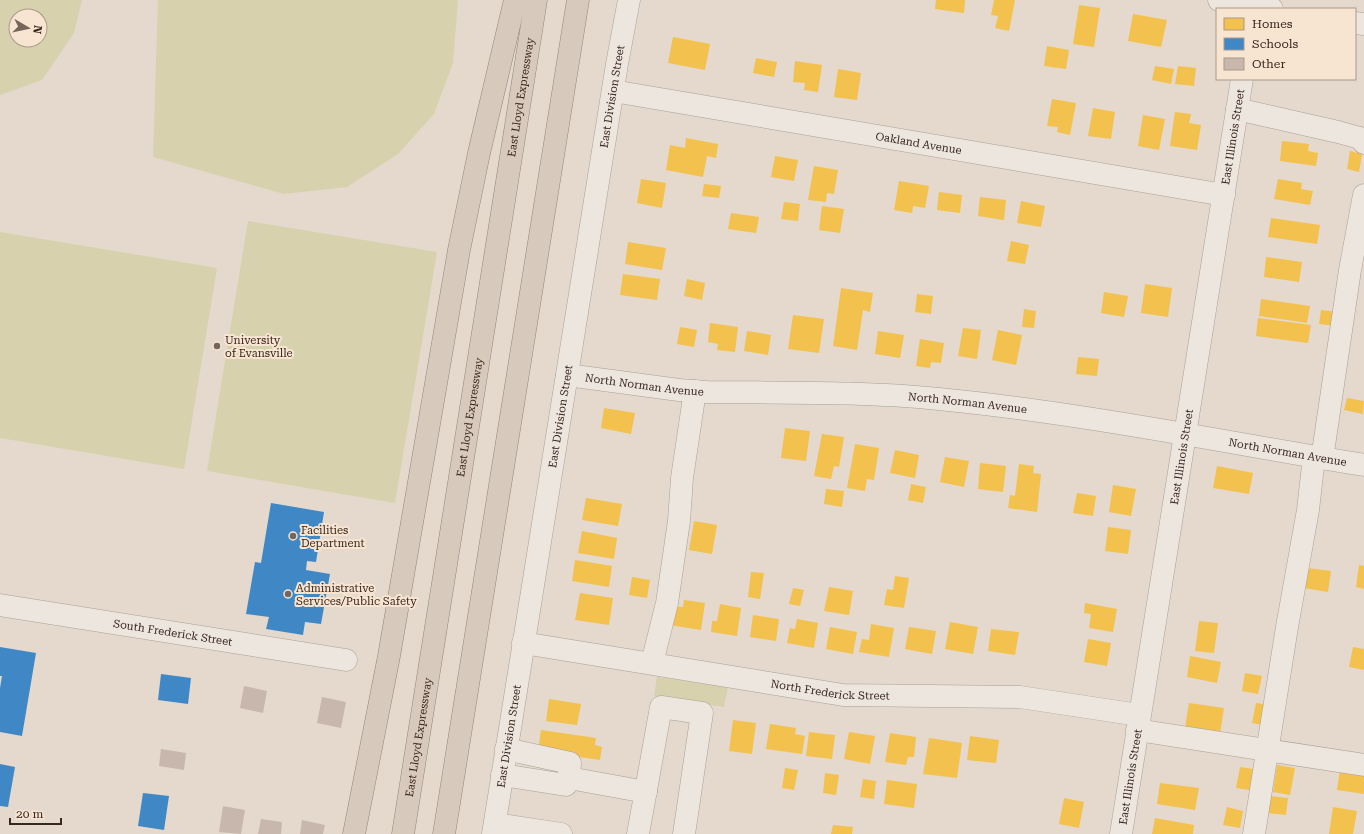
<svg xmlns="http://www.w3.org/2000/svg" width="1364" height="834" font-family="'Roboto Serif',serif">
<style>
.green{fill:#d8d1ae;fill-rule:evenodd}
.homes{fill:#f2c14e}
.schools{fill:#3f88c5}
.building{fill:#c8b7ad}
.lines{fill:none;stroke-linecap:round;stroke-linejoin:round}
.minor-casing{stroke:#aa9f96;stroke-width:23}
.highway-casing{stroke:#8f847c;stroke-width:23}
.minor{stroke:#ece6df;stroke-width:22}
.highway{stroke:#d8c9bd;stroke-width:22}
.poi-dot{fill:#75655a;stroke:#f7e5d2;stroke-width:1.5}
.labels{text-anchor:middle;stroke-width:4;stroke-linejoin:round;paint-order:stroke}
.street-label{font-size:11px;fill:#39261d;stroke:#f7e5d2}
.poi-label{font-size:11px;fill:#39261d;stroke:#f7e5d2;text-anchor:start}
</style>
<rect width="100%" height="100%" fill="#e4d9cc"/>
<g class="green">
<path d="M0,0H82L74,33L42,80L0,95ZM16,16H40V40H16Z"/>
<path d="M158,0H458L453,63L434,114L398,154L347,187L284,194L153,157Z"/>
<path d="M248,221L437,252L395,503L207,471Z"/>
<path d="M0,232L217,268L184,469L0,438Z"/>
<path d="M657,677L728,687L724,707L654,696Z"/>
</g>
<g class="homes">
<path d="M936,0H965L964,13L935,9Z"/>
<path d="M994,0H1015L1009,31L995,28L998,16L991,15Z"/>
<path d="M1079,5L1100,8L1094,47L1073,44Z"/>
<path d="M1133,14L1167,20L1161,47L1128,41Z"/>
<path d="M673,37L710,44L705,70L668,63Z"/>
<path d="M1047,46L1069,50L1066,69L1044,66Z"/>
<path d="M756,58L777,62L774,77L753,73Z"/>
<path d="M795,61L822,65L818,92L804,90L805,83L793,82Z"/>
<path d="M1155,66L1174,69L1171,84L1152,80Z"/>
<path d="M1178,66L1196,68L1194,86L1175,84Z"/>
<path d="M838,69L861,73L857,100L834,97Z"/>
<path d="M1052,99L1076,103L1070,135L1057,132L1058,127L1047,126Z"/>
<path d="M1093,108L1115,112L1111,139L1088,136Z"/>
<path d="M1175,112L1191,114L1189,123L1201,125L1197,150L1170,146Z"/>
<path d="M1143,115L1165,119L1159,150L1138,146Z"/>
<path d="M686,138L718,144L716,158L707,156L703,177L666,170L670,145L685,148Z"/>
<path d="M1282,141L1309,144L1308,151L1318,153L1316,166L1280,161Z"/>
<path d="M1350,151L1362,154L1359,172L1347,169Z"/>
<path d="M775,156L798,160L794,181L771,177Z"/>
<path d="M814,166L838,170L834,194L827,193L826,202L808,200Z"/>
<path d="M641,179L666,183L662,208L637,203Z"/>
<path d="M1278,179L1302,183L1301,189L1313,191L1310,205L1274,199Z"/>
<path d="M899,181L929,186L925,208L913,206L912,213L894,210Z"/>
<path d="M704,184L721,186L719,198L702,196Z"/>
<path d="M939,192L962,195L960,213L937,210Z"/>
<path d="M980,197L1006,200L1004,220L978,216Z"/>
<path d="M1021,201L1045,206L1041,227L1017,223Z"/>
<path d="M784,202L800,204L798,221L781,219Z"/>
<path d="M822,206L844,209L840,233L819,230Z"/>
<path d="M731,213L759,217L756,233L728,229Z"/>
<path d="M1271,218L1320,225L1317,244L1268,237Z"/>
<path d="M1011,241L1029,245L1025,264L1007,261Z"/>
<path d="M628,242L666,248L662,270L625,264Z"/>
<path d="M1266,257L1302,262L1299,282L1264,277Z"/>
<path d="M623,274L660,279L657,300L620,295Z"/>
<path d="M687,279L705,283L702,300L684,296Z"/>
<path d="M1145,284L1172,288L1168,317L1141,313Z"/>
<path d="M841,288L873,293L870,312L863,310L857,350L833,346Z"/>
<path d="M1104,292L1128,296L1124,317L1101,313Z"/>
<path d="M917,294L933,296L931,314L915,312Z"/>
<path d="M1261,299L1310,306L1307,323L1259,316Z"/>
<path d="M1024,309L1036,311L1034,328L1022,327Z"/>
<path d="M1321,310L1338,312L1336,326L1319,324Z"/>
<path d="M793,315L824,319L819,353L788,349Z"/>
<path d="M1258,318L1311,325L1308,343L1256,336Z"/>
<path d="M710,323L738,327L735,352L717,350L718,344L708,342Z"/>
<path d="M680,327L697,330L694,347L677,344Z"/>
<path d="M963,328L981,330L977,359L958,356Z"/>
<path d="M998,330L1022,335L1016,365L992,360Z"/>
<path d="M747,331L771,335L768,355L744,351Z"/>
<path d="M878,331L904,335L900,358L875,354Z"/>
<path d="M920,339L944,343L941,363L931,362L930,368L916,366Z"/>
<path d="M1078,357L1099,359L1097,376L1076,374Z"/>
<path d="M1347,398L1364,401L1363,414L1344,410Z"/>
<path d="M604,408L635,413L631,434L601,428Z"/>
<path d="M785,428L810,431L806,461L781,458Z"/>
<path d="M822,434L844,437L839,467L834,466L831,479L814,476Z"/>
<path d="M855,444L879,448L874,480L867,479L865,491L847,488Z"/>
<path d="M895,450L919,455L915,478L890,473Z"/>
<path d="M945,457L969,461L964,487L940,482Z"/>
<path d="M980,463L1006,466L1003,492L978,489Z"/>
<path d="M1019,464L1034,466L1033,473L1041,474L1037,512L1008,508L1010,495L1015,496Z"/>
<path d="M1217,466L1253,473L1249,494L1213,488Z"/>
<path d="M911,484L926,487L923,503L908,500Z"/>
<path d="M1113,485L1136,489L1131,516L1109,512Z"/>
<path d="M826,489L844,491L842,507L824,504Z"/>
<path d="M1077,493L1096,496L1093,516L1073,513Z"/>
<path d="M586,498L622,504L618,526L582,520Z"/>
<path d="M694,521L717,525L712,554L689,550Z"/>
<path d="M1108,527L1131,530L1128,554L1105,551Z"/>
<path d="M582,531L617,538L614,559L578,553Z"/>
<path d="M575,560L612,566L609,587L572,581Z"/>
<path d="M1359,565L1364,566V589L1356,587Z"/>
<path d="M1307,568L1331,571L1328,592L1304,588Z"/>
<path d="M751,572L764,573L760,599L748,597Z"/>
<path d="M895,576L909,578L904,608L884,605L887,589L893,590Z"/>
<path d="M632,577L650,580L647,598L629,595Z"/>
<path d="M829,587L853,591L849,615L824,611Z"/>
<path d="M793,588L804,590L800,606L789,604Z"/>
<path d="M580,593L613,598L609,625L575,620Z"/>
<path d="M684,600L705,603L701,630L669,625L672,606L683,607Z"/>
<path d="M1085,603L1117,609L1113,632L1089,628L1091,614L1084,613Z"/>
<path d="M720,604L741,608L737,636L711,632L712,621H717Z"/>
<path d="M753,615L779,619L776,641L750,637Z"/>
<path d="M797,619L818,623L814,648L787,643L790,628L795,629Z"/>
<path d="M1199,621L1218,623L1214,653L1195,651Z"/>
<path d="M950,622L978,627L973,654L945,649Z"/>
<path d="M871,624L894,628L889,657L859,652L862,639L869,640Z"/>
<path d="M830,627L857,632L853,654L826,649Z"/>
<path d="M909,627L936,631L932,654L905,649Z"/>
<path d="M991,629L1019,632L1015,655L988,651Z"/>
<path d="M1088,639L1111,643L1107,666L1084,662Z"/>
<path d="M1353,647L1364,649V670L1349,667Z"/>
<path d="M1190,656L1221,662L1217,683L1187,677Z"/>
<path d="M1245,673L1262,676L1258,694L1242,691Z"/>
<path d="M549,699L581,704L577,725L546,721Z"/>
<path d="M1189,703L1224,708L1220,733L1185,728Z"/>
<path d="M1256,703L1271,705L1268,726L1252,723Z"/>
<path d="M733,720L756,723L752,754L729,751Z"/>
<path d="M770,724L796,728L795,734L805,736L802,754L766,749Z"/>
<path d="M541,730L596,738L595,745L602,747L600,760L538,751Z"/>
<path d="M809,732L835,735L832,759L806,756Z"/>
<path d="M849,732L875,736L870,764L844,759Z"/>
<path d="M890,733L916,737L914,757H908L906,765L885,762Z"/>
<path d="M970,736L999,740L996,763L967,760Z"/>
<path d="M929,738L962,743L957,778L923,774Z"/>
<path d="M1277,765L1295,768L1290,795L1273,792Z"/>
<path d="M1240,767L1260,770L1256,791L1236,788Z"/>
<path d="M785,768L798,770L794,790L782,788Z"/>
<path d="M1340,769L1364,772V794L1337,790Z"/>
<path d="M825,773L839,775L836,795L823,793Z"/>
<path d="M863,779L876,781L874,799L860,797Z"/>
<path d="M887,780L917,784L914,808L884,804Z"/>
<path d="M1160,783L1199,788L1195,810L1157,804Z"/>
<path d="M1270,796L1288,798L1286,815L1268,813Z"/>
<path d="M1064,798L1084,802L1079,828L1059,824Z"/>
<path d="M1227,807L1243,811L1240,828L1223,825Z"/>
<path d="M1333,807L1357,811L1353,834H1329Z"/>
<path d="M1155,818L1194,825L1193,834H1152Z"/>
<path d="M833,825L853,827L852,834H831Z"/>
</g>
<g class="schools">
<path d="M271,503L324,512L316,562L307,561L306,570L330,574L321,624L305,622L303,635L266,629L269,617L246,614L255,562L261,563Z"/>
<path d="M0,647L36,653L22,736L0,732V688L2,676H0Z"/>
<path d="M161,674L191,678L188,704L158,700Z"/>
<path d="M0,764L15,767L8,807L0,806Z"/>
<path d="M143,793L169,796L164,830L138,826Z"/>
</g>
<g class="building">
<path d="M244,686L267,691L263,713L240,708Z"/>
<path d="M322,697L346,702L341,728L317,723Z"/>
<path d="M161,749L186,753L184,770L159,766Z"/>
<path d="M223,806L245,810L241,834L219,832Z"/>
<path d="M261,819L282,822L281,834H258Z"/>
<path d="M302,820L325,825L323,834H300Z"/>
</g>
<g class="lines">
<defs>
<g id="minor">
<path d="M1219,0L1272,9"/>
<path d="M1355,23L1364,24"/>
<path id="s1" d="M613,91L1224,195"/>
<path d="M1237,109L1338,132L1360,138L1364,143"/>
<path id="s2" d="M567,375L679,390L706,392C783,393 862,391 939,399C1082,413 1223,442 1364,465"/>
<path d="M1322,459L1350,270L1364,195"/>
<path id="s3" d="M0,605L346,660"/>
<path id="s4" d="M523,643L843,695L1020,697L1139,715"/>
<path d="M652,663L667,603L679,521L682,478L695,391"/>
<path d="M1137,730L1364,765"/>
<path d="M502,775L566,785L569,778L570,763L506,749"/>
<path d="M569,778L646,792"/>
<path d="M495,824L561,834"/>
<path id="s5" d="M493,834L617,64L629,0"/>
<path d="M638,834L661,707L702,713L684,834"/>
<path id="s6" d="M1121,834L1242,79"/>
<path d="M1254,834L1287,627L1308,510L1314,457"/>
</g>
<g id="highway">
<path d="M354,834L389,656L459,250L479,153L515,0"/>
<path id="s7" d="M403,834L536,0"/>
<path d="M444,834L578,0"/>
</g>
</defs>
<use href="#minor" class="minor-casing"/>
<use href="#highway" class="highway-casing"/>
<use href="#minor" class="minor"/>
<use href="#highway" class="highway"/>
</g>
<g class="poi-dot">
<circle cx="217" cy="346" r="4"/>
<circle cx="293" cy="536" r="4"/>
<circle cx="288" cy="594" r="4"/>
</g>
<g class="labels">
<g class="street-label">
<text dy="4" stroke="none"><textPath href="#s7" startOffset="746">East Lloyd Expressway</textPath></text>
<text dy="4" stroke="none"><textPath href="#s5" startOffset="747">East Division Street</textPath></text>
<text dy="4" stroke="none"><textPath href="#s6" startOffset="706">East Illinois Street</textPath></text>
<text dy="4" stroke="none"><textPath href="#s1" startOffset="310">Oakland Avenue</textPath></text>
<text dy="4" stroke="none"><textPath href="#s2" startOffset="78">North Norman Avenue</textPath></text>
<text dy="4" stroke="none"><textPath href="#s2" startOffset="402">North Norman Avenue</textPath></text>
<text dy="4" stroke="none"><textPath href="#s7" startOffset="422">East Lloyd Expressway</textPath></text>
<text dy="4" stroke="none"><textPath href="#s5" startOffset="423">East Division Street</textPath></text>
<text dy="4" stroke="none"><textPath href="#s2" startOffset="726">North Norman Avenue</textPath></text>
<text dy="4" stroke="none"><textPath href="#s6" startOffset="382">East Illinois Street</textPath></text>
<text dy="4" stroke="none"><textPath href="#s3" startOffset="175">South Frederick Street</textPath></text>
<text dy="4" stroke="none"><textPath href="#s4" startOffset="311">North Frederick Street</textPath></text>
<text dy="4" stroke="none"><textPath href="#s7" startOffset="98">East Lloyd Expressway</textPath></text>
<text dy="4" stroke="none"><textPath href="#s5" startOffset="99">East Division Street</textPath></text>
<text dy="4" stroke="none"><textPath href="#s6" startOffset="58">East Illinois Street</textPath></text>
</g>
<g class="poi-label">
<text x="225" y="344">University<tspan x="225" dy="13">of Evansville</tspan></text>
<text x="301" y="534">Facilities<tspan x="301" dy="13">Department</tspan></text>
<text x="296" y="592">Administrative<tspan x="296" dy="13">Services/Public Safety</tspan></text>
</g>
</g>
<rect x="1216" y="8" width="140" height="72" fill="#f7e5d2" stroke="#ab998a"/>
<rect x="1224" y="18" width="20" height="12" fill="#f2c14e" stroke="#ab998a"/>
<text x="1252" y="28" font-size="12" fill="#39261d">Homes</text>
<rect x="1224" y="38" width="20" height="12" fill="#3f88c5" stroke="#ab998a"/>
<text x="1252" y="48" font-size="12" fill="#39261d">Schools</text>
<rect x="1224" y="58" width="20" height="12" fill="#c8b7ad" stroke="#ab998a"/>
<text x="1252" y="68" font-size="12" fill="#39261d">Other</text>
<g transform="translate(28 28) rotate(99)"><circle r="19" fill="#f7e5d2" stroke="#ab998a"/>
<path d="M0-3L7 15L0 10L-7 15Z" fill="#75655a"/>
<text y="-6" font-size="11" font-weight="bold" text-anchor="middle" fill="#39261d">N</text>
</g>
<path d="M10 818v6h51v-6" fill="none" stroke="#39261d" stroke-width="2"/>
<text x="16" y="818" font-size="12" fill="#39261d" stroke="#f7e5d2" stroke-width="3" paint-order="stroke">20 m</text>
</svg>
